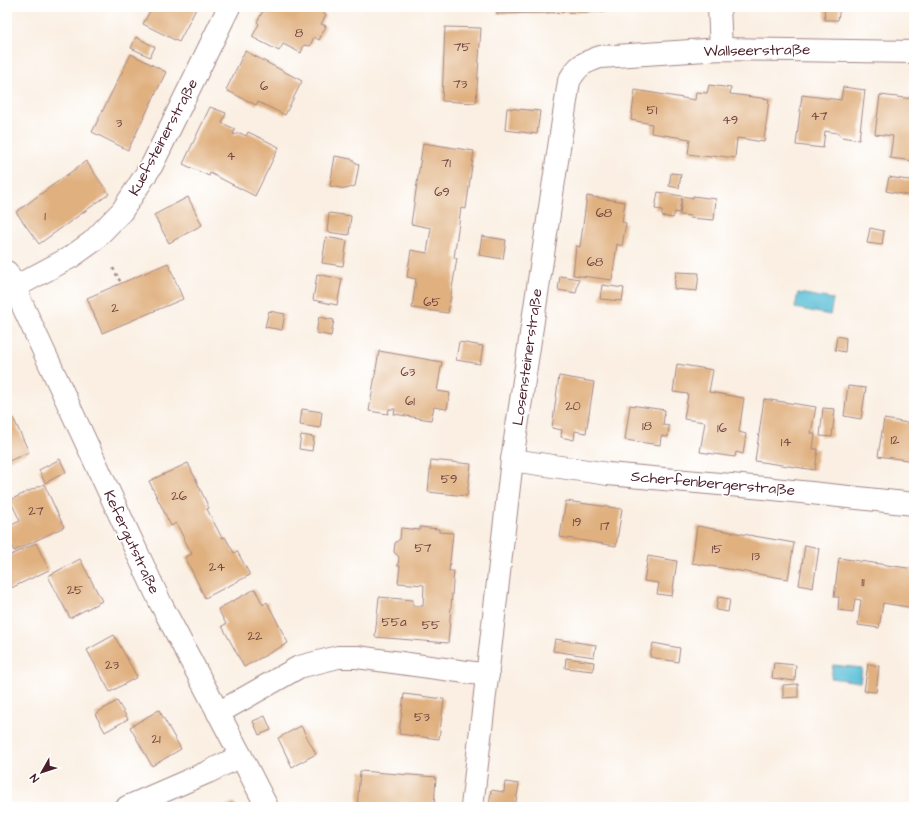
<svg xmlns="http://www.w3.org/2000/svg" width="921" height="814" font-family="'Architects Daughter',sans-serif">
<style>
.water{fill:#5abfd7;stroke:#526f81}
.building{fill:#e0b07f}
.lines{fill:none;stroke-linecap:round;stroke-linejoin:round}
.minor-casing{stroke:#a28786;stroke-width:24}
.path{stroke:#a28786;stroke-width:2.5;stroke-dasharray:3 3;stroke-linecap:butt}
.minor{stroke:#fff;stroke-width:22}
.labels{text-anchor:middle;stroke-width:3.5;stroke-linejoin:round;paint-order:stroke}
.number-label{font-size:13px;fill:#704340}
.street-label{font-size:15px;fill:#4a1f2b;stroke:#fff}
</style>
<rect width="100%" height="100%" fill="#fff"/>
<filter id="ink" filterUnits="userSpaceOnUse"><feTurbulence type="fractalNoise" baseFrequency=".025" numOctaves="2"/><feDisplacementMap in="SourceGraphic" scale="8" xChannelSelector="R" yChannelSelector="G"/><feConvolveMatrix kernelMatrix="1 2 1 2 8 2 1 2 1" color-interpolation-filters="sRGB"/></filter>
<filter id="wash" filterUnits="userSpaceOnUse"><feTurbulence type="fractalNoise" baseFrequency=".012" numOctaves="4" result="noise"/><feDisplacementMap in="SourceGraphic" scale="16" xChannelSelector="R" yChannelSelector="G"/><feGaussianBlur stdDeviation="0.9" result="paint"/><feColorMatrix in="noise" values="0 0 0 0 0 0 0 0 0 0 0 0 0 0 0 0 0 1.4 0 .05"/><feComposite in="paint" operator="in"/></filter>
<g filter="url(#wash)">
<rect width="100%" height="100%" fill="#faefe2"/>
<g class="water">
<path d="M798,293L833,299L830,315L795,308Z"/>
<path d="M833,665L862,668L860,682L831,678Z"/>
</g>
<g id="blocks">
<g class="building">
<path d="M152,7H197L179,42L143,24Z"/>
<path d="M261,7H319L318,9L323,11L322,13L326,15L321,24L326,26L319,40L314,37L310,46L304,45L301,53L283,44L279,51L252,37L259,24L257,22L264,9Z"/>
<path d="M497,7H671V10L497,14Z"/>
<path d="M824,7H840L838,20H825Z"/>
<path d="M445,27L481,28L476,103L442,101Z"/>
<path d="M136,37L155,47L150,57L131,48Z"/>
<path d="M245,51L302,81L285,115L258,102L256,105L226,90Z"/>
<path d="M131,54L166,72L128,150L92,132Z"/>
<path d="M709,85L731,88L730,94L769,99L764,142L737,138L735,158L712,155L711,157L688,154L690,139L651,133L652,124L631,120L635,90L695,100L696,92L707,93Z"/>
<path d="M843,87L865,90L859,140L842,137L837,133L825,131L823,148L796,145L802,95L841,100Z"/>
<path d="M880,95L914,99V161L890,158L893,136L875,134Z"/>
<path d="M210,107L226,113L222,123L235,129L233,135L240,133L246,136L248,132L279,147L255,196L210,173L209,176L183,164Z"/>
<path d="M507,108L540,111L537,134L505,130Z"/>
<path d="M423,143L474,151L466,209L461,208L454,258H457L448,313L412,308L416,279L407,277L411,250L427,253L431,228L411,224Z"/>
<path d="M335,156L351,159L359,165L355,186L346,189L330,186Z"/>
<path d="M86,161L109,194L39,244L16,212Z"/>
<path d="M671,173L681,174L679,188L669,186Z"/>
<path d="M889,177L914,181L911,196L886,191Z"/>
<path d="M658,192L693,198V196L716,199L714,220L690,218L691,216L680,215L682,198L679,213L675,212L673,218L662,216V210L655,209Z"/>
<path d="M587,196L625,202L622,222L626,223L622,246L617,244L612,280L573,275L576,246L580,247Z"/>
<path d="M188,197L202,225L169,243L154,215Z"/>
<path d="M329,213L351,216L349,235L327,232Z"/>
<path d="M870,228L884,231L882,245L867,243Z"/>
<path d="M482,236L506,240L503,259L479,255Z"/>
<path d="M326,237L347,241L343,266L322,263Z"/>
<path d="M168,263L183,299L102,333L87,298Z"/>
<path d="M676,272L699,273L697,291L674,289Z"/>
<path d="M317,274L342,279L337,305L313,300Z"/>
<path d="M560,276L579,279L576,293L558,290Z"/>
<path d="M602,285L624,288L622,301L600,299Z"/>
<path d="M269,311L285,314L282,330L265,327Z"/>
<path d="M319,317L334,320L331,336L316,333Z"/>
<path d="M837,336L846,338L845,352L835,350Z"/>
<path d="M459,342L483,346L480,364L456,360Z"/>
<path d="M379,351L442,362L437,391L450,393L447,409L434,407L431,420L394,414L395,409H389L388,414L369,411Z"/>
<path d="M677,364L713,370L709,392L744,398L739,432L746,434L743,454L736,452L735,457L700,452L705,422L684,419L688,394L673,392Z"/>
<path d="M559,376L594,382L586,433L575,431L574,440L561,437L562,430L552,428Z"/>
<path d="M848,386L866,388L861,419L844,416Z"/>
<path d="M764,399L816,407L811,433L815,434L813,449H818L815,470L755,461Z"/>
<path d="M630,405L665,410L663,425L669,426L668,437L661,436L660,445L625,440Z"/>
<path d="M823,408L835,409L832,437L820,436Z"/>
<path d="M9,409L29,452L7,462V410Z"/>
<path d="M302,409L322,412L320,428L300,425Z"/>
<path d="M884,419L914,424V461L878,456Z"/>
<path d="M301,435L314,437L312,451L299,449Z"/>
<path d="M60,459L66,472L45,483L39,470Z"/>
<path d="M431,460L471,464L467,496L428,492Z"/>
<path d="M188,463L209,508L207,509L222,538L225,537L234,553L237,551L250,575L205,598L185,557L192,554L176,523L171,526L149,481Z"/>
<path d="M44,484L64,527L14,551L7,536V527L20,521L10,500Z"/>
<path d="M566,501L622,509L616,546L560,537Z"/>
<path d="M697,526L794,543L788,579L692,563Z"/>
<path d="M420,527L439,529V532L453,533L449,571H454L448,643L375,637L379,597L413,600V606H423L424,585L398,583L400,566H398L399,557L394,552L395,543L400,539L401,528L420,530Z"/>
<path d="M36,543L49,570L7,590V557Z"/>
<path d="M805,545L819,548L813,588L799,585Z"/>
<path d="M648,556L677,561L672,596L657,594L659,583L644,581Z"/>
<path d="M839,558L914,569V608L883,603L879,628L858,625L861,600L855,599L853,612L838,610L839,597H834Z"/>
<path d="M80,559L102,601L70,618L48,576Z"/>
<path d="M255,589L263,605L267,602L288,643L244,667L222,626L226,624L218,609Z"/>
<path d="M718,597L730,599L728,612L716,610Z"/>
<path d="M114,635L137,677L110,692L87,650Z"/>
<path d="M555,639L596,645L594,657L553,651Z"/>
<path d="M653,643L680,648L678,662L650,657Z"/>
<path d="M566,658L594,662L593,671L565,668Z"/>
<path d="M774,663L796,665L795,681L772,678Z"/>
<path d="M868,664L879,666L876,692L864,691Z"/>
<path d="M798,684V697L783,698V685Z"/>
<path d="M404,694L444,699L439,739L399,734Z"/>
<path d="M117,701L128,719L105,732L95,714Z"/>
<path d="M159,710L181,749L152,766L130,727Z"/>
<path d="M265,716L271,730L259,735L253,721Z"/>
<path d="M301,726L316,754L292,767L278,738Z"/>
<path d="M360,771L436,777L434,807L398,805V807H357Z"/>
<path d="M505,782L519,784L515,807H489L491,790L504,792Z"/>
<path d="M234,802L236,807H223Z"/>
</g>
</g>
</g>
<g filter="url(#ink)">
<use href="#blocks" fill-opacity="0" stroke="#a28786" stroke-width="1"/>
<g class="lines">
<defs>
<g id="minor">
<path d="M719,7L721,49"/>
<path d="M7,272L161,604L241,756L267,807"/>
<path d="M15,287L71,257L92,242L122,211L152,165L229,7"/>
<path d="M512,460L608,474L764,488L914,504"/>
<path d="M218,713L299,667L338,657H357L488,675"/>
<path d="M127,807L208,772L241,756"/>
<path d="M472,807L512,460L569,81C578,65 583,63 600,57L721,49L914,52"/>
</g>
</defs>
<use href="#minor" class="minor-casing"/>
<path class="path" d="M113,268L121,283"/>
<use href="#minor" class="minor"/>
</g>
</g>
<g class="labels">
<g class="number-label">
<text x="299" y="37">8</text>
<text x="462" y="51">75</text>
<text x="460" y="88">73</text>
<text x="264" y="90">6</text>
<text x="652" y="114">51</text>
<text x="819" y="120">47</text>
<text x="730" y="124">49</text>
<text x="119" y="127">3</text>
<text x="231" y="160">4</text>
<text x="446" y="167">71</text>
<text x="442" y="196">69</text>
<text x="604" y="217">68</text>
<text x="45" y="220">1</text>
<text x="595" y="266">68</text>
<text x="432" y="306">65</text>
<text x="115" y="312">2</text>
<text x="408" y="376">63</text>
<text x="410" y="405">61</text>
<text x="573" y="410">20</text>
<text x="647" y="430">18</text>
<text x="722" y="432">16</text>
<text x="895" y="444">12</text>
<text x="786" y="446">14</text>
<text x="449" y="483">59</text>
<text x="179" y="500">26</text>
<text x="36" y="515">27</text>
<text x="577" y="526">19</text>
<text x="605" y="530">17</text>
<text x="423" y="552">57</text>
<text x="717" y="553">15</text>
<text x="756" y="560">13</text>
<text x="217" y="571">24</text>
<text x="863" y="586">11</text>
<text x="75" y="594">25</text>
<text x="394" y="626">55a</text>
<text x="431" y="629">55</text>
<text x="255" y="640">22</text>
<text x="112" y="669">23</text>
<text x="422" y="721">53</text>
<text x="156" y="743">21</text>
</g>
<g class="street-label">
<text transform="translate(757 50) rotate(-1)" y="5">Wallseerstraße</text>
<text transform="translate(163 137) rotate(-62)" y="5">Kuefsteinerstraße</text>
<text transform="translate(527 357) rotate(-82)" y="5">Losensteinerstraße</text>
<text transform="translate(713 483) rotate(5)" y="5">Scherfenbergerstraße</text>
<text transform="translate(132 542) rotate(65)" y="5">Kefergutstraße</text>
</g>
</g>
<rect width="921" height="814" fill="none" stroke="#fff" stroke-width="24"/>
<g transform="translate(42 772) rotate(231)" stroke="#ffffff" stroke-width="3" paint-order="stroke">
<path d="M0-3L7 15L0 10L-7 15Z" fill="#4a1f2b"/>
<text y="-6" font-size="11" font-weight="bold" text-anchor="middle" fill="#4a1f2b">N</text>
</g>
</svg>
